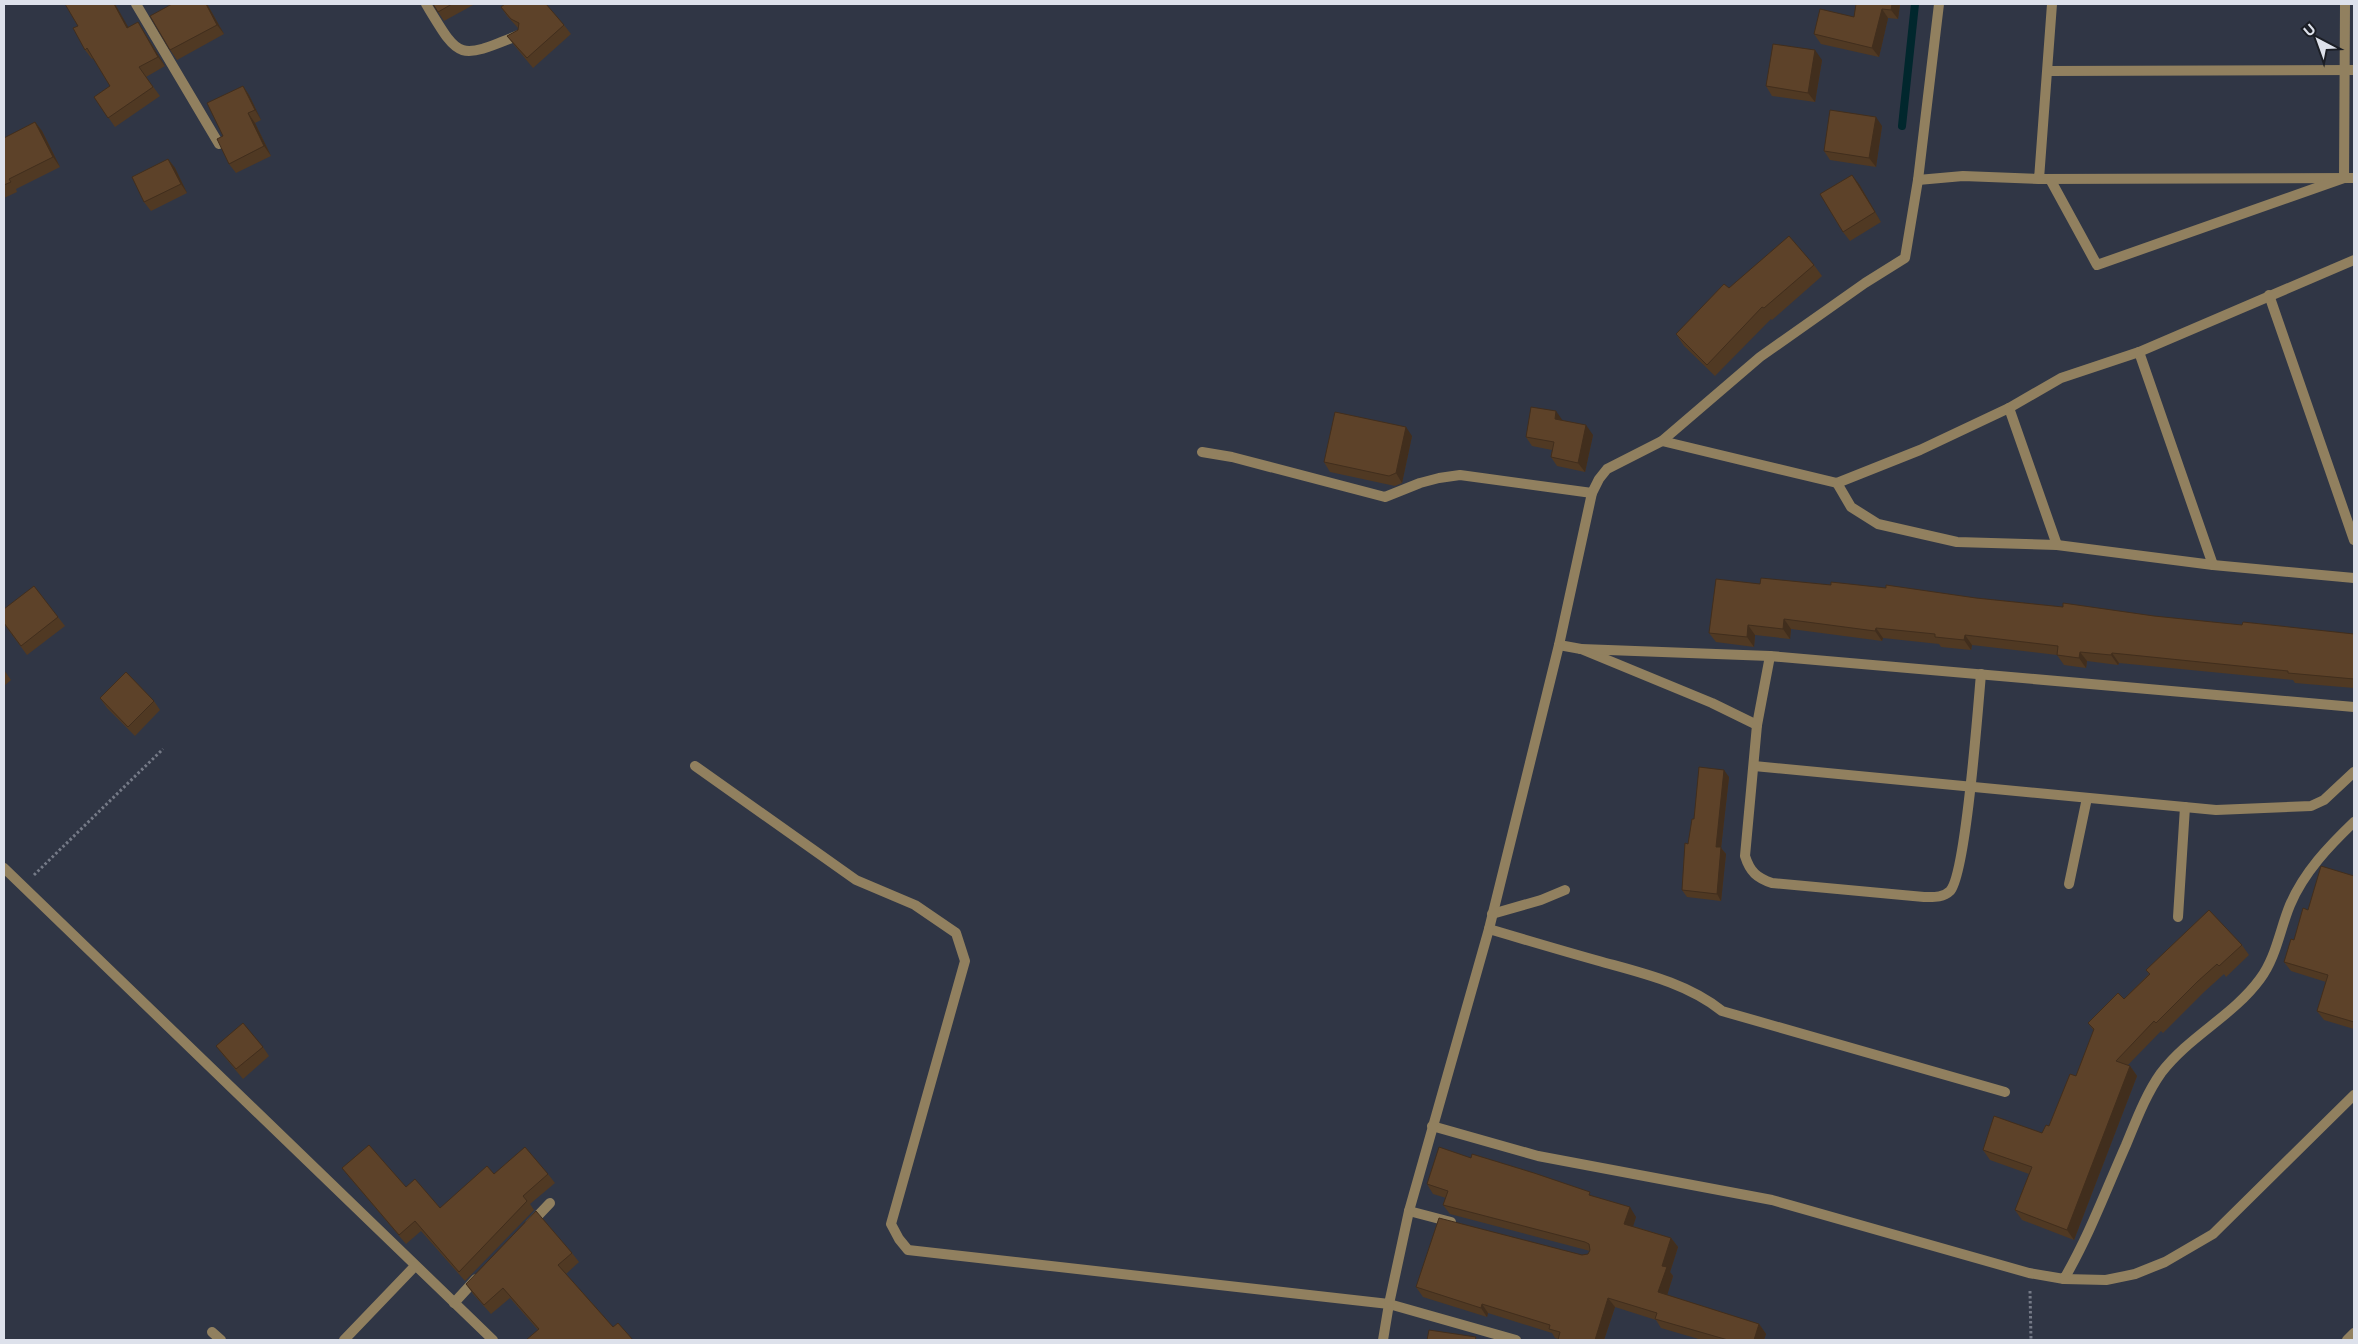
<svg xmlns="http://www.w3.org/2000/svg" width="2358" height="1344" font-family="Inter,sans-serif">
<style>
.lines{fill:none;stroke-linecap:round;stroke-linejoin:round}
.stream{stroke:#01272d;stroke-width:8}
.path{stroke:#757a87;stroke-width:3;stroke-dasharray:2.5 2.5;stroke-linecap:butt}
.service{stroke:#91805f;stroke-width:10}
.minor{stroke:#91805f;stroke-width:10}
.wall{fill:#503923}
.shaded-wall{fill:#412e1d}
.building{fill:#5d4229;stroke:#412e1d}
</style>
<rect width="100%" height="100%" fill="#303645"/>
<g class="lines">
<path class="stream" d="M1902,126L1915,4"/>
<g class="path">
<path d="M34,875L163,749"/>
<path d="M2030,1291L2031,1340"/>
</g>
<g class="service">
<path d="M695,766L856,880L915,905L956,933L965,961L891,1224L899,1239L908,1250L1389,1304"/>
<path d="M1492,914L1541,900L1565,890"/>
</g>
<g class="minor">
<path d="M136,4L219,144"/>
<path d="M426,4C460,60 457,60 519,35"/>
<path d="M2048,71L2354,70"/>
<path d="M2039,179L2354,178"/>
<path d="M2050,179L2097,265L2344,178L2345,4"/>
<path d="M1918,180L1963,176L2039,179L2052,4"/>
<path d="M2269,295L2354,540"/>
<path d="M2139,352L2213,565"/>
<path d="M2009,408L2057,545"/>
<path d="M1662,441L1837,483L1920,450L2009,408L2061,378L2139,352L2354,260"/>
<path d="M1202,452L1232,457L1385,497L1420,483L1439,478L1460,475L1592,493"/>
<path d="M1837,483L1851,507L1878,524L1957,542L2057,545L2213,565L2354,578"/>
<path d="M1559,645L1581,649L1712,703L1757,725"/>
<path d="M1581,649L1770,656L2354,707"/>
<path d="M1770,656L1757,725L1745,856C1750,872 1757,878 1772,883L1924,897C1933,897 1943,898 1950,891C1966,874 1978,707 1981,674"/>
<path d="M1754,766L2216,810L2311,806L2324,800L2354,772"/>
<path d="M4,868L493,1340"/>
<path d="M2069,884L2087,798"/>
<path d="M2178,917L2185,807"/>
<path d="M1489,929C1526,940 1563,951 1599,961C1642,973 1687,983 1722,1011L2005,1092"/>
<path d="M1432,1126L1538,1156L1772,1200L2029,1273L2064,1279C2089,1236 2106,1190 2126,1145C2136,1121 2146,1094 2161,1073C2189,1036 2233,1016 2260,979C2276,958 2280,929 2290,905C2304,872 2329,846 2354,822"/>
<path d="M1409,1211L1451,1222"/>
<path d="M530,1224L550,1203"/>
<path d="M2064,1279L2106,1280L2135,1274L2165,1262L2213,1234L2354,1095"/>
<path d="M454,1303L476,1279"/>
<path d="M1389,1304L1516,1340"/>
<path d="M212,1332L221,1340"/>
<path d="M344,1340L415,1266"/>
<path d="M1383,1340L1389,1304L1409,1211L1489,929L1559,645L1592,493L1599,479L1607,469L1662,441L1760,357L1865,283L1905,258L1918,180L1939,4"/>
<path d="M2347,1340L2354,1333"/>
</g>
</g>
<g class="wall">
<path d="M115,4L128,28L138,22L144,32L165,66L146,77L160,96L115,127L94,97L110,86L93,58L92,59L85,50L78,26Z"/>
<path d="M207,4L224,34L177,60L170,50Z"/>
<path d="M433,4H475L444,21Z"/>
<path d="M1856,4H1900L1898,19L1888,18L1879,57L1821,44L1814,34L1854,17Z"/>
<path d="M501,7L564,25L571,34L533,68L514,45L507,36L518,30V28L507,16Z"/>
<path d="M1822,60L1815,102L1772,96L1766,86Z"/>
<path d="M243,86L249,95L261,120L255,123L271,156L236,173L229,164L223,136Z"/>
<path d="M35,122L42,131L60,167L16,189L17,192L4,198V138Z"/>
<path d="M1882,126L1876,167L1830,160L1824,151Z"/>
<path d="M168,159L175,168L187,193L151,211L144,202Z"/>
<path d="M1859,184L1881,222L1850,241L1843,232Z"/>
<path d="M1814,265L1822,276L1772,320L1771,319L1715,376L1684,346L1676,334L1729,288Z"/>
<path d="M1562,420L1593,435L1585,472L1557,466L1551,457L1552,450L1532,446L1526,437Z"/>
<path d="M1412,436L1402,483L1395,486L1330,472L1324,462Z"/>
<path d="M1760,584L1831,585L1976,598L2242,625L2354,634V688L2295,683L2293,680L2119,663L2118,665L2087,661L2086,668L2064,665L2057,655L1972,645L1971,650L1941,647L1939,644L1883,638L1882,641L1791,629L1790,639L1755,635L1754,647L1716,642L1709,633Z"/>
<path d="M4,609L58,617L65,626L27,655L4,624Z"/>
<path d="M4,670L11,680L4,686Z"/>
<path d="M100,698L154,701L160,710L135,736L107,708Z"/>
<path d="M1729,777L1721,848L1726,854L1721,901L1687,897L1682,890L1694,819Z"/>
<path d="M2354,876V1029L2324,1020L2317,1011L2326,982L2291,971L2284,962L2294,940Z"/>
<path d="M2242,945L2249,955L2226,977L2224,974L2204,992L2163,1033L2161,1031L2128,1065L2130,1066L2137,1076L2074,1240L2022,1220L2015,1210L2029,1174L1990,1160L1983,1150L2042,1133L2049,1126L2076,1076L2094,1031L2088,1023L2124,999L2149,974L2146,970Z"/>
<path d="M216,1046L263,1047L269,1056L243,1079L223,1055Z"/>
<path d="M342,1168L406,1187L440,1208L494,1174H548L555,1183L530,1204L534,1210L465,1281L421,1231L406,1244L349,1177Z"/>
<path d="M1427,1184L1592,1196L1636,1217L1633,1226L1671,1238L1678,1247L1670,1272L1673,1276L1667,1295L1759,1324L1766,1334L1764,1340H1702L1661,1328L1656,1320L1615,1307L1604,1340H1558V1339L1555,1338L1552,1333L1488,1313L1487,1317L1423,1297L1416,1287L1582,1255L1588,1254L1590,1251L1450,1214L1443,1205L1446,1198L1433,1194Z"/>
<path d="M572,1253L579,1262L566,1274L613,1327L633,1340L538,1330L510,1298L491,1314L473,1294L466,1284Z"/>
</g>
<g class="shaded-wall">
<path d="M114,4H115L134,37L127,28Z"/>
<path d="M206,4H207L224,34L217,25Z"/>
<path d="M1892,4H1900L1898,19L1891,10Z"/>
<path d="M1882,9L1888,18L1879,57L1872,48Z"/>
<path d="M138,22L144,32L165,66L158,57Z"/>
<path d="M1815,50L1822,60L1815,102L1808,93Z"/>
<path d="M243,86L249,95L261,120L255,110Z"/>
<path d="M248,113L255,123L271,156L264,146Z"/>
<path d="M1876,117L1882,126L1876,167L1869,158Z"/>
<path d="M35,122L42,131L60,167L53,157Z"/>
<path d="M168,159L175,168L187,193L181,184Z"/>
<path d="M1852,175L1859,184L1881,222L1875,212Z"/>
<path d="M1556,411L1563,421L1555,419Z"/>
<path d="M1586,425L1593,435L1585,472L1578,463Z"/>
<path d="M1406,427L1412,436L1402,483L1396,473Z"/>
<path d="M1784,619L1791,629L1790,639L1783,629Z"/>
<path d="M1748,625L1755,635L1754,647L1747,637Z"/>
<path d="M1876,628L1883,638L1882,641L1875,631Z"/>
<path d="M1965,635L1972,645L1971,650L1964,640Z"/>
<path d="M2080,652L2087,661L2086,668L2079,658Z"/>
<path d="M2112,653L2119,663L2118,665L2111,655Z"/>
<path d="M1724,770L1729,777L1721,848L1726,854L1721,901L1717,894L1716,847Z"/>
<path d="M2130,1066L2137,1076L2074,1240L2067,1230Z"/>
<path d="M1630,1207L1636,1217L1631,1233L1624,1224Z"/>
<path d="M1671,1238L1678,1247L1670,1272L1673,1276L1665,1302L1658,1292L1662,1266Z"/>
<path d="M1608,1298L1615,1307L1604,1340H1595Z"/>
<path d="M1482,1304L1488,1313L1487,1317L1481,1308Z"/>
<path d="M1759,1324L1766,1334L1764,1340H1754Z"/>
</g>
<g class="building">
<path d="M65,4H114L127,28L138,22L158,57L139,67L153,87L108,118L94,97L110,86L87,48L85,50L73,28L78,26Z"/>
<path d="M172,4H206L217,25L170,50L150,16Z"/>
<path d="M433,4H452L438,12Z"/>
<path d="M505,4H546L564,25L527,58L507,36L518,30L519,23L511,19L501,7Z"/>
<path d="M1856,4H1892L1891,10L1882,9L1872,48L1814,34L1820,9L1854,17Z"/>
<path d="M1773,44L1815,50L1808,93L1766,86Z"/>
<path d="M243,86L255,110L248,113L264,146L229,164L217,139L223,136L207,103Z"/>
<path d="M1830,110L1876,117L1869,158L1824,151Z"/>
<path d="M35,122L53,157L9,179L11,182L4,185V138Z"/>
<path d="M168,159L181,184L144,202L132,177Z"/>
<path d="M1852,175L1875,212L1843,232L1820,194Z"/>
<path d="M1789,236L1814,265L1764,308L1762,307L1707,365L1676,334L1724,284L1729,288Z"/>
<path d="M1531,407L1556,411L1555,419L1586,425L1578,463L1551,457L1554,442L1526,437Z"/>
<path d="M1335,412L1406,427L1396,473L1389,476L1324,462Z"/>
<path d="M1761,578L1831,585V582L1886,588V585L1976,598L2063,607V603L2154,616L2242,625L2243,622L2354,634V679L2288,673V671L2112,653L2111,655L2080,652L2079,658L2057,655L2058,646L1965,635L1964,640L1935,637V634L1876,628L1875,631L1784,619L1783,629L1748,625L1747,637L1709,633L1716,579L1760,584Z"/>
<path d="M34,586L58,617L21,646L4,623V609Z"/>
<path d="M126,672L154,701L128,727L100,698Z"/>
<path d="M1699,767L1724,770L1716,847H1721L1717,894L1682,890L1685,843L1688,844L1692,819H1694Z"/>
<path d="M2321,866L2354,876V1022L2317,1011L2328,975L2284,962L2291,939L2294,940L2303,908L2308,910Z"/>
<path d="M2209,910L2242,945L2219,966L2217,964L2197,982L2156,1023L2154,1021L2116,1061L2130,1066L2067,1230L2015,1210L2032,1167L1983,1150L1994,1116L2042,1133L2046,1125L2049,1126L2070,1074L2076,1076L2094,1029L2088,1023L2118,993L2124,999L2150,974L2146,970Z"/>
<path d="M243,1023L263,1047L236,1069L216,1046Z"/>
<path d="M369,1145L406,1187L415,1179L440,1208L487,1166L494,1174L525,1147L548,1174L523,1196L527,1201L459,1272L415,1221L399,1235L342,1168Z"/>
<path d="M1439,1147L1471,1158L1472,1154L1534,1173L1590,1192L1589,1195L1630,1207L1624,1224L1671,1238L1662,1266L1667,1267L1658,1292L1759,1324L1754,1340H1728L1655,1319L1657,1313L1608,1298L1595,1340H1558L1560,1332L1549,1329L1550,1325L1482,1304L1481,1308L1416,1287L1439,1218L1582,1255L1588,1254L1590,1250L1589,1244L1585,1242L1443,1205L1448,1191L1427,1184Z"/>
<path d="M536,1211L572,1253L558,1265L613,1327L618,1323L633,1340H526L539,1329L503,1288L484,1305L466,1284Z"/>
<path d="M1429,1330L1476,1337L1475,1340H1427Z"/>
</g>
<rect width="2358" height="1344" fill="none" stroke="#dde1eb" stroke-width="10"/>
<g transform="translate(2318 40) rotate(319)" stroke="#1b1e25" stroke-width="4" paint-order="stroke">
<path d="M0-4L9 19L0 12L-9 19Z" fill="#dde1eb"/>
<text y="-8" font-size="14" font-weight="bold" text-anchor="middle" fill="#dde1eb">U</text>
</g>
</svg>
